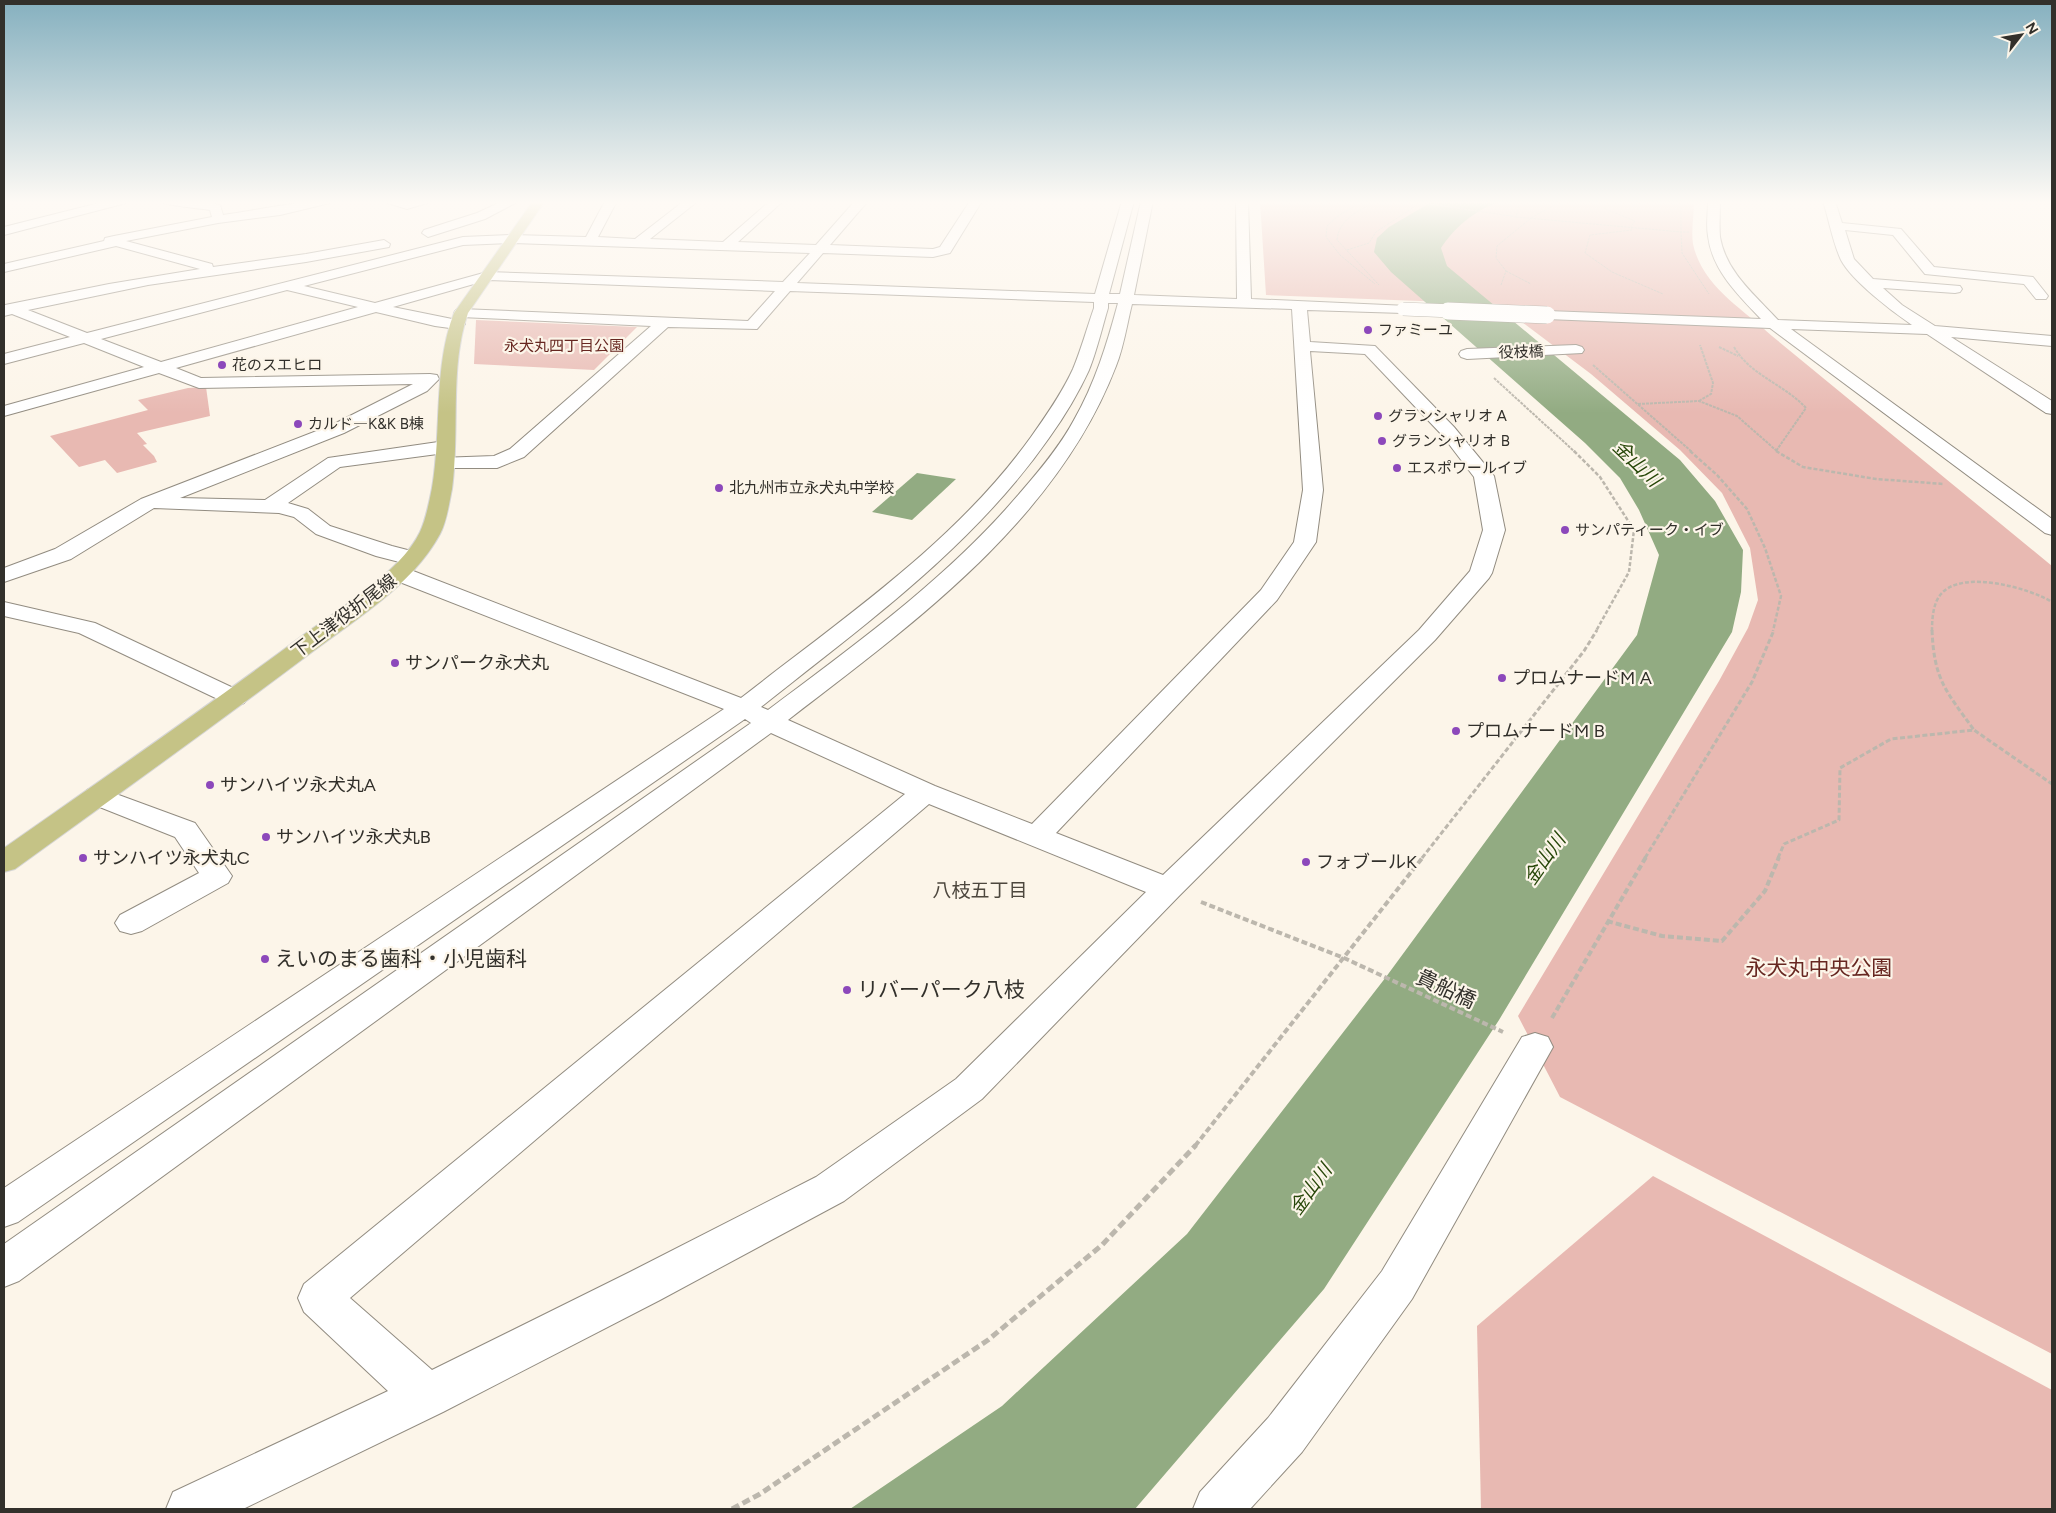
<svg xmlns="http://www.w3.org/2000/svg" width="2056" height="1513" font-family="Figtree,'Noto Sans JP',sans-serif">
<style>
.green{fill:#e8b9b2}
.water{fill:#92ab82}
.lines{fill:none;stroke-linecap:round;stroke-linejoin:round}
.minor-casing{stroke:#928c81;stroke-width:2}
.major-casing{stroke:#d6d6d5;stroke-width:2}
.path-far5{stroke:#bcb7ad;stroke-width:1;stroke-dasharray:2.5 1;stroke-linecap:butt}
.path-far4{stroke:#bcb7ad;stroke-width:2;stroke-dasharray:3 1;stroke-linecap:butt}
.path-far3{stroke:#bcb7ad;stroke-width:2.5;stroke-dasharray:4 2;stroke-linecap:butt}
.path-far2{stroke:#bcb7ad;stroke-width:3;stroke-dasharray:5 2.5;stroke-linecap:butt}
.path-far1{stroke:#bcb7ad;stroke-width:4;stroke-dasharray:6 3;stroke-linecap:butt}
.path{stroke:#bcb7ad;stroke-width:5;stroke-dasharray:8 4;stroke-linecap:butt}
.minor{fill:#fff;fill-rule:evenodd}
.major{fill:#c5c386;fill-rule:evenodd}
.minor-bridge-far1-casing{stroke:#928c81;stroke-width:14;stroke-linecap:butt}
.minor-bridge-casing{stroke:#928c81;stroke-width:18;stroke-linecap:butt}
.path-bridge{stroke:#bcb7ad;stroke-width:1;stroke-dasharray:2.5 1;stroke-linecap:butt}
.minor-bridge-far1{stroke:#fff;stroke-width:13}
.minor-bridge{stroke:#fff;stroke-width:17}
.poi-dot{fill:#8c48bb;stroke:#fcf5e9;stroke-width:2}
.labels{text-anchor:middle;stroke-width:4.5;stroke-linejoin:round;paint-order:stroke}
.far-poi-label{font-size:15px;fill:#32302b;stroke:#fcf5e9;text-anchor:start}
.far-park-label{font-size:15px;fill:#672721;stroke:#fcf5e9}
.far-street-label{font-size:15px;fill:#32302b;stroke:#fcf5e9}
.street-label{font-size:18px;fill:#32302b;stroke:#fcf5e9}
.poi-label{font-size:18px;fill:#32302b;stroke:#fcf5e9;text-anchor:start}
.water-label{font-size:19px;font-style:italic;fill:#274709;stroke:#fcf5e9}
.neighbourhood-label{font-size:19px;fill:#4d473e;stroke:#fcf5e9}
.near-poi-label{font-size:21px;fill:#32302b;stroke:#fcf5e9;text-anchor:start}
.near-park-label{font-size:21px;fill:#672721;stroke:#fcf5e9}
.near-street-label{font-size:21px;fill:#32302b;stroke:#fcf5e9}
</style>
<rect width="100%" height="100%" fill="#fcf5e9"/>
<g class="green">
<path d="M1260,201H1694C1694,214 1691,231 1693,244C1702,286 1743,309 1772,336L2052,566V1354L1560,1097L1518,1016L1719,681L1748,628L1758,600L1750,548L1722,493L1680,450L1591,374L1498,304L1266,295Z"/>
<path d="M476,320L637,327L594,370L474,364Z"/>
<path d="M206,387L210,416L137,433L147,444L143,445L154,456L157,462L117,473L105,460L79,467L50,436L148,410L138,400L188,388Z"/>
<path d="M1653,1176L2052,1390V1509H1481L1477,1326Z"/>
</g>
<g class="water">
<path d="M1433,201H1516C1511,203 1503,200 1497,203C1475,210 1453,229 1441,248L1447,266L1680,460L1715,501L1743,550L1741,592L1732,632L1499,1020L1324,1289L1135,1509H850L1002,1406L1187,1234L1386,977L1637,635L1659,555L1639,510L1620,478L1585,443L1391,272L1374,252L1377,238L1389,227Z"/>
<path d="M917,473L956,479L912,520L872,512Z"/>
</g>
<g class="lines">
<defs>
<g id="minor">
<path d="M107,201H128L126,203L4,235V227Z"/>
<path d="M160,201H202L220,205L223,215C259,210 296,201 332,201L330,203L280,215L218,223L126,241L212,264L213,267L306,254L384,240L390,244L389,247L306,262L148,285L28,310L87,333L463,237L513,235L586,237L605,201H617L598,237L635,239L684,201H698L650,239L723,242L770,201H783L738,242L816,245L855,201H868L830,245L933,249L940,247L970,201H982L950,253L933,257L823,253L797,283L1095,294L1122,201H1134L1109,294H1120L1141,201H1153L1134,295L1237,299L1236,201H1248L1251,299L1408,306L1410,309L1408,312L1403,313L1307,310L1310,342L1375,346L1454,427L1491,472L1494,476L1505,530L1492,573L1489,578L1435,640L1179,896L982,1099L844,1201L660,1300L443,1412L243,1509H166L173,1492L388,1391L304,1312L298,1298L304,1284L905,794L771,733L19,1281L4,1287V1244L751,723L745,719L18,1222L4,1227V1188L724,709L392,579L389,574L392,569L400,567L408,569L741,698C843,618 955,543 1031,437C1046,416 1062,393 1073,369C1081,350 1087,328 1094,308V302L790,291L757,329L668,327L524,457L497,468H446L439,466L436,462L439,458L494,456L510,449L651,326L461,317L456,316L454,313L456,310L461,309L748,321L775,291L488,280L393,307L462,321L465,324L462,327L457,329L435,326L376,312L176,368L201,378L430,374L437,375L439,379L427,391L344,433L180,498L265,500L328,458L445,441L452,443L454,447L452,451L445,453L340,467L288,503L308,509L330,526L392,546L419,553L422,558L419,563L411,565L376,556L316,534L294,517L279,513L154,508L71,559L4,582V568L55,549L141,499L332,425L413,384L199,388L159,373L4,416V406L144,367L84,343L4,364V354L70,337L12,314L4,316L5,305L109,284L200,269L116,246L4,272V264L104,241L105,238L114,236L212,217L210,210C199,208 166,206 160,201ZM513,243L810,253L783,282L487,272L375,303L304,286L463,245ZM287,290L358,307L161,362L101,339ZM1108,303H1118C1107,344 1095,383 1074,420C1060,446 1040,470 1020,493C948,578 856,644 768,710L761,707C864,625 973,547 1049,438C1064,417 1078,394 1089,370C1097,350 1102,328 1108,308ZM1132,304L1292,309L1303,490L1294,542L1261,590L1032,824L935,786L788,720C914,623 1057,520 1116,366C1124,346 1127,324 1132,304ZM1310,351L1365,354L1442,435L1474,477L1483,530L1470,571L1419,630L1163,875L1056,833L1277,600L1316,542L1323,490ZM929,804L1146,892L956,1079L816,1177L630,1272L432,1370L350,1298Z"/>
<path d="M386,201H429L427,203L407,209L388,203Z"/>
<path d="M503,201H519L485,219L428,237L422,233L424,230L477,213Z"/>
<path d="M1708,201H1720C1720,213 1719,225 1720,237C1726,272 1755,295 1778,320L1912,325C1893,312 1852,281 1841,260C1833,243 1829,220 1823,201H1835L1842,223L1901,229L1934,267L2033,277L2048,296L2046,299H2036L2024,284L1925,274L1893,235L1845,230L1854,259L1873,279L1960,286L1962,289L1960,292L1955,293L1883,288L1902,305L1935,326L2052,336V346L1951,337L2052,401V414L2046,413L1927,334L1791,329L2052,519V535L2045,533L1770,328L1547,319L1542,318L1540,315L1542,312L1547,311L1761,319C1738,295 1712,270 1708,236C1706,225 1708,213 1708,201Z"/>
<path d="M1576,345L1582,347L1584,350L1582,353L1467,359L1461,357L1459,354L1461,351L1467,349Z"/>
<path d="M4,602L95,623L244,693L248,698L244,703L235,706L226,703L79,633L4,616Z"/>
<path d="M97,787L195,823L232,876L228,883L142,931L131,934L120,931L115,923L120,915L199,873L175,837L87,802L83,796L87,790Z"/>
<path d="M1535,1033L1548,1037L1553,1047L1412,1299L1302,1452L1250,1509H1193L1200,1492L1268,1418L1382,1271L1522,1037Z"/>
</g>
<path id="major" d="M533,201H545L468,313C449,367 460,432 452,489C449,503 447,521 440,534C412,586 354,620 308,655C211,728 113,798 15,869L4,872V848C104,778 204,709 302,636C339,609 400,573 420,532C426,519 429,503 432,488C442,432 433,367 454,313Z"/>
</defs>
<use href="#minor" class="minor-casing"/>
<use href="#major" class="major-casing"/>
<g class="path-far5">
<path d="M1363,201L1338,216L1327,226L1326,237L1340,255L1375,284"/>
<path d="M1377,201C1360,210 1339,218 1337,240L1379,285"/>
<path d="M1410,201L1416,202"/>
<path d="M1616,201L1603,208L1635,221L1631,226L1632,230L1590,235L1585,253L1612,272L1663,294"/>
<path d="M1511,216L1516,217L1519,204L1517,203L1521,201"/>
<path d="M1516,217L1681,232V201"/>
<path d="M1689,232H1681L1682,253L1709,294"/>
<path d="M1347,250L1369,243L1376,232L1423,201"/>
<path d="M1506,271L1531,284"/>
<path d="M1501,285L1506,271L1496,258L1497,246L1531,218L1556,204L1557,201"/>
</g>
<g class="path-far4">
<path d="M1719,347L1738,356"/>
<path d="M1734,347C1751,376 1784,384 1806,408L1776,451"/>
<path d="M1593,365L1692,452"/>
<path d="M1494,378L1575,452"/>
<path d="M1699,401L1711,394L1713,383L1700,345"/>
<path d="M1638,404L1699,401L1737,416L1778,452"/>
</g>
<g class="path-far3">
<path d="M1574,451L1600,477L1634,530L1629,572L1596,631"/>
<path d="M1690,451L1717,475L1747,509L1765,548L1781,596L1773,631"/>
<path d="M1776,451L1803,467L1876,479L1944,484"/>
<path d="M1932,631C1932,619 1933,603 1941,594C1962,569 2029,588 2052,602"/>
</g>
<g class="path-far2">
<path d="M1932,630C1934,680 1946,691 1974,730"/>
<path d="M1422,858L1584,651L1597,630"/>
<path d="M1645,858L1752,682L1774,630"/>
<path d="M1778,858L1784,844L1839,820L1840,768L1891,739L1974,730L2052,784"/>
</g>
<g class="path-far1">
<path d="M1201,902L1344,958L1503,1032"/>
<path d="M1607,921L1662,936L1722,941L1765,891L1779,857"/>
<path d="M1552,1018L1646,857"/>
<path d="M1195,1146L1423,857"/>
</g>
<path class="path" d="M732,1509L760,1494L988,1340L1102,1245L1196,1145"/>
<use href="#minor" class="minor"/>
<use href="#major" class="major"/>
<defs>
<path id="minor-bridge-far1" d="M1403,309L1478,312"/>
<path id="minor-bridge" d="M1448,311L1547,315"/>
</defs>
<use href="#minor-bridge-far1" class="minor-bridge-far1-casing"/>
<use href="#minor-bridge" class="minor-bridge-casing"/>
<path class="path-bridge" d="M1416,202L1511,216"/>
<use href="#minor-bridge-far1" class="minor-bridge-far1"/>
<use href="#minor-bridge" class="minor-bridge"/>
</g>
<linearGradient id="sky" x2="0" y2="1"><stop stop-color="#85b0bf"/><stop offset="0.49" stop-color="#fefaf5"/><stop offset="1" stop-color="#fefaf5" stop-opacity="0"/></linearGradient>
<rect width="2056" height="413" fill="url(#sky)"/>
<g class="poi-dot">
<circle cx="1368" cy="330" r="5"/>
<circle cx="222" cy="365" r="5"/>
<circle cx="1378" cy="416" r="5"/>
<circle cx="298" cy="424" r="5"/>
<circle cx="1382" cy="441" r="5"/>
<circle cx="1397" cy="468" r="5"/>
<circle cx="719" cy="488" r="5"/>
<circle cx="1565" cy="530" r="5"/>
<circle cx="395" cy="663" r="5"/>
<circle cx="1502" cy="678" r="5"/>
<circle cx="1456" cy="731" r="5"/>
<circle cx="210" cy="785" r="5"/>
<circle cx="266" cy="837" r="5"/>
<circle cx="83" cy="858" r="5"/>
<circle cx="1306" cy="862" r="5"/>
<circle cx="265" cy="959" r="5"/>
<circle cx="847" cy="990" r="5"/>
</g>
<g class="labels">
<g class="far-poi-label">
<text x="1378" y="335">ファミーユ</text>
<text x="232" y="370">花のスエヒロ</text>
<text x="1388" y="421">グランシャリオ A</text>
<text x="308" y="429">カルド―K&amp;K B棟</text>
<text x="1392" y="446">グランシャリオ B</text>
<text x="1407" y="473">エスポワールイブ</text>
<text x="729" y="493">北九州市立永犬丸中学校</text>
<text x="1575" y="535">サンパティーク・イブ</text>
</g>
<g class="far-park-label">
<text x="564" y="351">永犬丸四丁目公園</text>
</g>
<g class="far-street-label">
<text transform="translate(1521 352) rotate(-2)" y="5">役枝橋</text>
</g>
<g class="street-label">
<text transform="translate(344 616) rotate(-37)" y="6">下上津役折尾線</text>
</g>
<g class="poi-label">
<text x="405" y="669">サンパーク永犬丸</text>
<text x="1512" y="684">プロムナードM A</text>
<text x="1466" y="737">プロムナードM B</text>
<text x="220" y="791">サンハイツ永犬丸A</text>
<text x="276" y="843">サンハイツ永犬丸B</text>
<text x="93" y="864">サンハイツ永犬丸C</text>
<text x="1316" y="868">フォブールK</text>
</g>
<g class="water-label">
<text transform="translate(1637 463) rotate(44)" y="7">金山川</text>
<text transform="translate(1544 859) rotate(-55)" y="7">金山川</text>
<text transform="translate(1310 1189) rotate(-54)" y="7">金山川</text>
</g>
<g class="neighbourhood-label">
<text x="980" y="897">八枝五丁目</text>
</g>
<g class="near-poi-label">
<text x="275" y="966">えいのまる歯科・小児歯科</text>
<text x="857" y="997">リバーパーク八枝</text>
</g>
<g class="near-park-label">
<text x="1819" y="975">永犬丸中央公園</text>
</g>
<g class="near-street-label">
<text transform="translate(1446 989) rotate(25)" y="7">貴船橋</text>
</g>
</g>
<rect width="2056" height="1513" fill="none" stroke="#32302b" stroke-width="10"/>
<g transform="translate(2021 35) rotate(59)" stroke="#fcf5e9" stroke-width="4" paint-order="stroke">
<path d="M0-4L9 19L0 12L-9 19Z" fill="#32302b"/>
<text y="-8" font-size="14" font-weight="bold" text-anchor="middle" fill="#32302b">N</text>
</g>
</svg>
